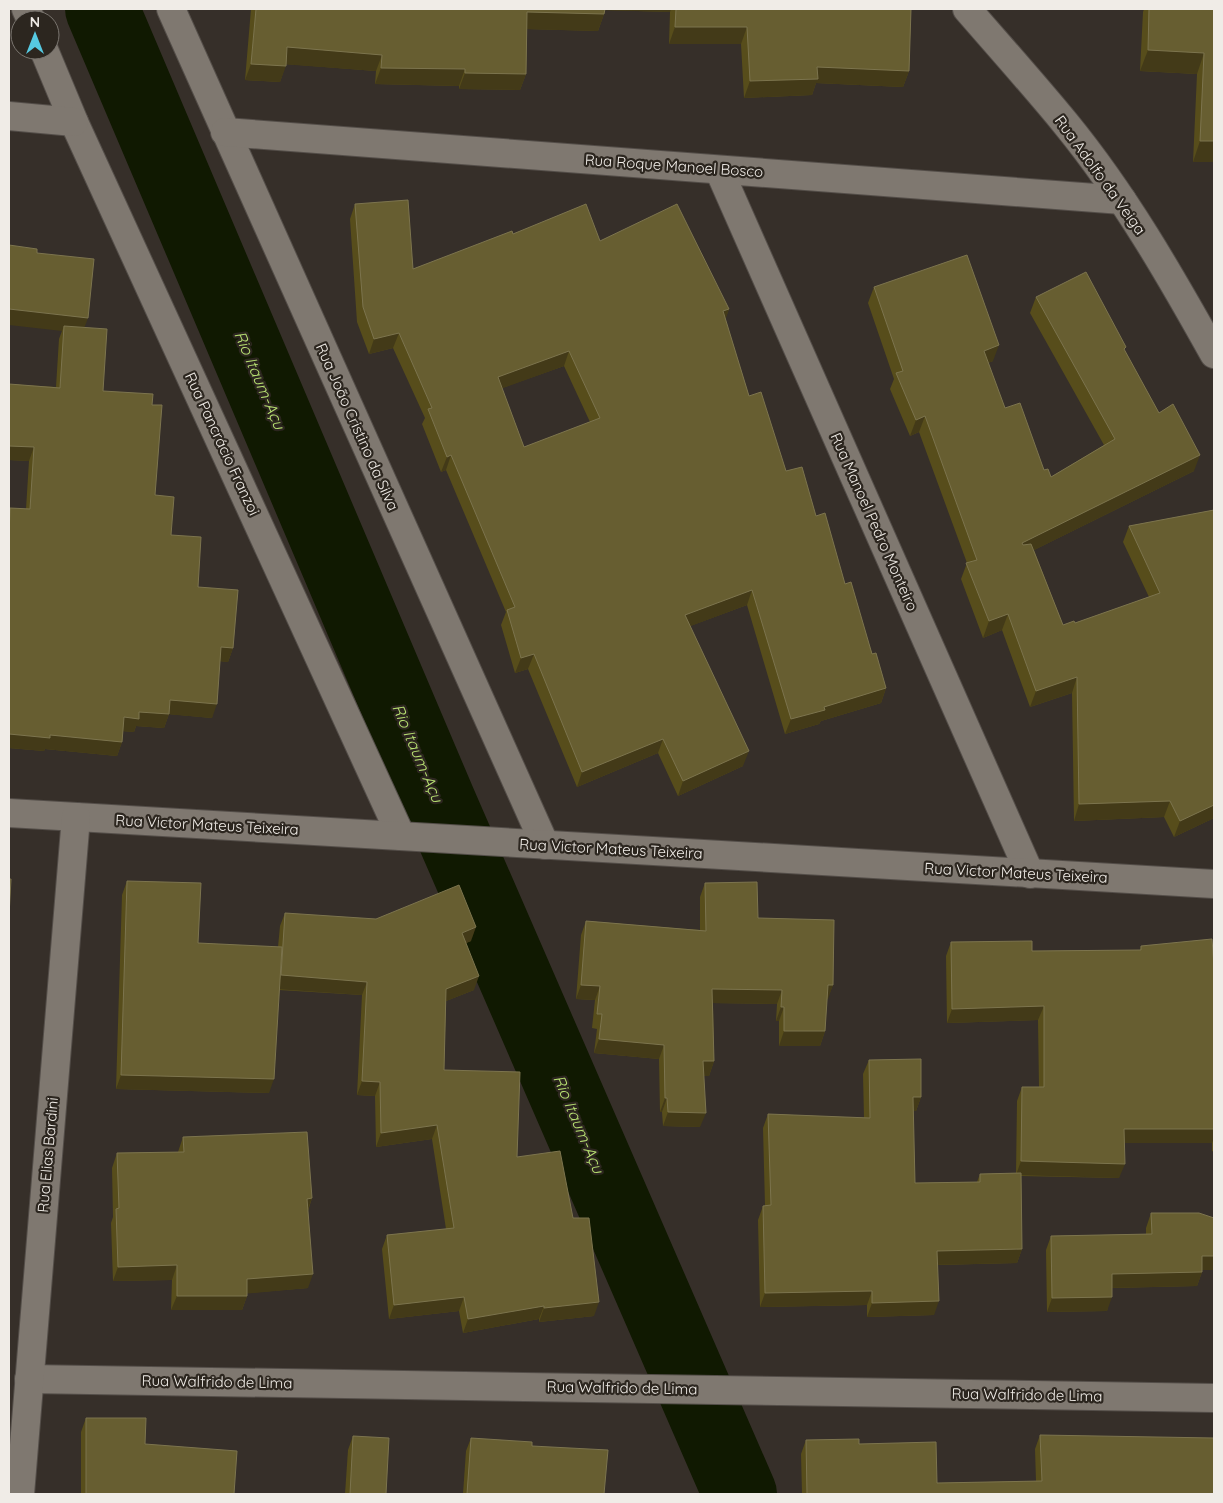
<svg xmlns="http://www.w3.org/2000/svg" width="1223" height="1503" font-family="Quicksand,sans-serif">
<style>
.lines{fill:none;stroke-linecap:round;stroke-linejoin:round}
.river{stroke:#101901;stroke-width:74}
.street-casing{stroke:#544e49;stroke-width:30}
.secondary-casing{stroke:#544e49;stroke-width:30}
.street{stroke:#7f7870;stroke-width:28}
.secondary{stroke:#7f7870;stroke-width:28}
.wall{fill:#574d1b;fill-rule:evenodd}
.shaded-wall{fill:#433a18}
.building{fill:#675e31;stroke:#7c744e;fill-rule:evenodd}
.labels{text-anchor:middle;stroke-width:4.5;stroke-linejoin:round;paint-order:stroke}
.street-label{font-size:15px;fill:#f0ece7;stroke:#2c261f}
.water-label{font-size:16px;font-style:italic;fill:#b8e172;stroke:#2c261f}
</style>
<rect width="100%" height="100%" fill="#362f29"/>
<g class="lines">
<path class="river" d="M102,9L439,802L740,1494"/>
<defs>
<g id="street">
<path d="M26,9L31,20"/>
<path d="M171,9L545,845"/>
<path d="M44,50L74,122L401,836"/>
<path d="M9,116L74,122"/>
<path d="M225,132L1122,200"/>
<path d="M719,170L1030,874"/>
<path d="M9,813L1214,884"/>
<path d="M29,1379L1214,1398"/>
<path d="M20,1494L76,817"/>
</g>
<path id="secondary" d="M967,9C1000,47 1034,85 1066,124C1124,195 1170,275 1214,354"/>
</defs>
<use href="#street" class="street-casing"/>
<use href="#secondary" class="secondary-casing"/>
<use href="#street" class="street"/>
<use href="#secondary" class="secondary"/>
</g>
<g class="wall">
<path d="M251,9H911L909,71L903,87L816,83L812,95L744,98L741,44H669L670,12L605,10L604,14L598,31L527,29L526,74L520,90L459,89V86L375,84L376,71L286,64L280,82L245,80Z"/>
<path d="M1144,9H1214V162H1193L1197,74L1140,71L1143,12Z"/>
<path d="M355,204L413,269L513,234L600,241L729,309L725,319L749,396L786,471L816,516L845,584L886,688L881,703L821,721L819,724L785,734L747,605L690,626L743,766L678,796L658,753L577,787L528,669L515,673L501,625L506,612L446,470L441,472L422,424L425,418L393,348L369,354L357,322L350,219ZM564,366L590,422L524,447L502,388Z"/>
<path d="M37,253L84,327L103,391L152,405L155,495L171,535L198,587L233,648L228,662L220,661L212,718L169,714L164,728L136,726L134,732L123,731L122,742L117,756L45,749L44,751L9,748V512L10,508L26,509L29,461L9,460V384L56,387L59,339L62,331Z"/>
<path d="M874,287L993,361L988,363L1005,408L1044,470L1051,477L1104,445L1030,313L1036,297L1125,351L1159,413L1194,471L1034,550L1063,625L1075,623L1149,597L1123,542L1129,526L1214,510V818L1174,837L1164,817L1074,821L1072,693L1030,707L1002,630L983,638L961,579L967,563L919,432L910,436L890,389L894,379L868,303Z"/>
<path d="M127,881L198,943L278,947L280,926L285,913L471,941L466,943L474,990L446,1001L444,1070L517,1157L573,1218L594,1316L539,1322V1319L463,1333L459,1311L389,1319L382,1249L387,1235L446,1229L432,1139L376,1147L375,1096L357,1095L362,995L279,990L269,1093L116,1089L122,895Z"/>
<path d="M705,883L758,918L833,985L827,999L825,1031L820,1046H779V1021H776L777,1004L713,1003L714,1061L709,1076H703L700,1127L663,1126L662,1112H660L659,1059L594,1053L597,1029L592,1028L595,1000L576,999L581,935L586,921L700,930V897Z"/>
<path d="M951,942L1032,951L1140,950L1141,946L1214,966V1152L1212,1151V1143H1124L1119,1178L1021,1176L1022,1249L1017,1263L938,1265L934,1315L867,1317V1305L760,1307L758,1220L763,1206H765L763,1128L768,1114L864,1118L863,1074L869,1060L921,1097L916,1111H913L915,1183L977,1182L980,1174L1016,1173L1017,1101L1022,1087H1039L1038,1020L947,1023L946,956Z"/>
<path d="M183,1137L312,1198L308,1211V1288L247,1293V1296L242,1310H171L172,1280L113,1281L111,1223L113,1217L112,1168L117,1153L178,1152Z"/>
<path d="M1151,1213L1202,1270V1272L1197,1286L1112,1288L1107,1311L1047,1312L1046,1250L1051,1236L1146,1234V1228Z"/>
<path d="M86,1418L145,1444L234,1494H81V1432Z"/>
<path d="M1040,1435L1214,1494H802L801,1454L806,1440L859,1444L937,1483L1036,1481L1035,1449Z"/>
<path d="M353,1436L386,1494H345L348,1450Z"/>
<path d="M471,1438L532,1446L604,1494H463L466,1451Z"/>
</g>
<g class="shaded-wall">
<path d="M599,9H671L670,12L599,10Z"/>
<path d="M527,12L604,14L598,31L521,29Z"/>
<path d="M675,27H747L741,44H669Z"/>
<path d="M287,47L382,55L376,71L281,64Z"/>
<path d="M1148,50L1204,53L1197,74L1140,71Z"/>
<path d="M251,64L286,66L280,82L245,80Z"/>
<path d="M817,67L909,71L903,87L816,83L812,95L744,98L750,81Z"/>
<path d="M381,68L465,69L459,86L375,84Z"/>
<path d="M465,73L526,74L520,90L459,89Z"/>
<path d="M1200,141H1214V162H1193Z"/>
<path d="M9,309L88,318L82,334L64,326L62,331L9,325Z"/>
<path d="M729,309L724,324L723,311Z"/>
<path d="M399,333L393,348L369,354L374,339Z"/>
<path d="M999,345L993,361L978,367L984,351Z"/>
<path d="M569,351L564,366L492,392L498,377Z"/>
<path d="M925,416L919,432L910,436L916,420Z"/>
<path d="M9,446L34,447L29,461L9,460Z"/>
<path d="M451,455L446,470L441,472L447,457Z"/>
<path d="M1200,455L1194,471L1016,559L1022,543Z"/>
<path d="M752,590L747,605L680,630L685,615Z"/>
<path d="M1008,614L1002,630L983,638L989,621Z"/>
<path d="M221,647L233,648L228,662L216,661Z"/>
<path d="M534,654L528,669L515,673L521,658Z"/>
<path d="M1077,677L1072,693L1030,707L1036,691Z"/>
<path d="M886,688L881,703L821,721L819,724L785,734L791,719L824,707Z"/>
<path d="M170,700L217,704L212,718L165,714Z"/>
<path d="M139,712L169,714L164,728L136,726L134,732L119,731L124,717Z"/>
<path d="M9,734L50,735L122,742L117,756L45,749L44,751L9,748Z"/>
<path d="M663,739L658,753L577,787L582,772Z"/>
<path d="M749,751L743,766L678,796L683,781Z"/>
<path d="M1170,801L1164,817L1074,821L1079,804Z"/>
<path d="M1214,805V818L1174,837L1180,821Z"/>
<path d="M476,927L471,941L457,947L462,933Z"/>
<path d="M281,975L367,982L362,995L276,989Z"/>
<path d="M479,976L474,990L441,1003L446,989Z"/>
<path d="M581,985L600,986L595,1000L576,999Z"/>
<path d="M828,985H833L828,999H823Z"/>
<path d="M712,989L782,990L777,1004L707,1003Z"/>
<path d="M1044,1006L1038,1020L947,1023L952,1009Z"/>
<path d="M781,1007H784L779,1021H776Z"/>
<path d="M784,1031H825L820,1046H779Z"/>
<path d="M599,1039L664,1045L659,1059L594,1053Z"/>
<path d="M703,1061H714L709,1076H697Z"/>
<path d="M121,1075L274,1079L269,1093L116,1089Z"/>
<path d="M362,1081L380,1082L375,1096L357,1095Z"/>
<path d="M913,1097H921L916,1111H908Z"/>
<path d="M665,1098H667L662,1112H660Z"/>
<path d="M668,1112L706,1113L700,1127L663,1126Z"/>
<path d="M437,1125L432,1139L376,1147L381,1133Z"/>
<path d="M1124,1129H1214V1138L1212,1143H1119Z"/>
<path d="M1021,1161L1125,1164L1119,1178L1016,1175Z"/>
<path d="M312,1198L307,1212V1199Z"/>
<path d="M1022,1249L1017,1263L932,1265L937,1251Z"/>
<path d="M1202,1256H1214V1270H1196Z"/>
<path d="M177,1265L172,1280L113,1281L118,1267Z"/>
<path d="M1202,1272L1197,1286L1107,1288L1112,1274Z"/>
<path d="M313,1274L308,1288L242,1294L247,1279Z"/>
<path d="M872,1291L867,1305L760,1307L765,1293Z"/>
<path d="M177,1296H247L242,1310H171Z"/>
<path d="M464,1297L459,1311L389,1319L394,1305Z"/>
<path d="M1112,1297L1107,1311L1047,1312L1052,1298Z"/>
<path d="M939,1301L934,1315L867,1317L872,1303Z"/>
<path d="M599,1302L594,1316L539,1322L544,1308Z"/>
<path d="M544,1306L539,1319L463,1333L468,1319Z"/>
</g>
<g class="building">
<path d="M256,9H605L604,14L527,12L526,74L465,73V69L381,68L382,55L287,47L286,66L251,64Z"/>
<path d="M676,9H911L909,71L817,67L818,79L750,81L747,27H675Z"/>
<path d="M1149,9H1214V141H1200L1204,53L1148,50Z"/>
<path d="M408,200L413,269L512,231L513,234L586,204L600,241L677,204L729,309L723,311L749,396L761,392L786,471L802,467L816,516L825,513L845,584L851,582L872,654L876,653L886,688L824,707L825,710L791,719L752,590L685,615L749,751L683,781L663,739L582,772L534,654L521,658L507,610L515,607L451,455L447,457L428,409L432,408L399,333L374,339L363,307L355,204ZM569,351L600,418L524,447L498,377Z"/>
<path d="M9,245L37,249V253L94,259L88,318L9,309Z"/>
<path d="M967,255L999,345L984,351L1005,408L1020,403L1044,470L1048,469L1051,477L1115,439L1036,297L1086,272L1126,347L1124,349L1159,413L1173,404L1200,455L1022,543L1023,545L1031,544L1063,625L1074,621L1075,623L1160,593L1129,526L1214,510V805L1180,821L1170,801L1079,804L1077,677L1036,691L1008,614L989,621L966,563L977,560L925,416L916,420L896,373L903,371L874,287Z"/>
<path d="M64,326L107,329L103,391L153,394L152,405H162L155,495L174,497L171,535L201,537L198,587L238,590L233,648L221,647L217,704L170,700L169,714L139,712V719L124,717L122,742L50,735V738L9,734V537L10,508L30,509L34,447L9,446V384L60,388Z"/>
<path d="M9,879H11L9,916Z"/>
<path d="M127,881L201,883L198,943L282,947L274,1079L121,1075Z"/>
<path d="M757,882L758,918L834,920L833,985H828L825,1031H784V1007H781L782,990L712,989L714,1061H703L706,1113L668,1112L667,1098H665L664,1045L599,1039L602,1014H597L600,986L581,985L586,921L706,931L705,883Z"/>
<path d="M459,885L476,927L462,933L479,976L446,989L444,1070L520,1072L517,1157L560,1151L573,1218H589L599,1302L544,1308V1306L468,1319L464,1297L394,1305L387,1235L454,1228L437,1125L381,1133L380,1082L362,1081L367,982L281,975L285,913L376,919Z"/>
<path d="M1212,939L1214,966V1129H1124L1125,1164L1021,1161L1022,1087H1044V1006L952,1009L951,942L1032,941V951L1141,950V946Z"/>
<path d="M921,1059V1097H913L915,1183L980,1182V1174L1021,1173L1022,1249L937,1251L939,1301L872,1303V1291L765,1293L763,1206L771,1205L768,1114L870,1118L869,1060Z"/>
<path d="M307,1132L312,1198L307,1199L313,1274L247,1279V1296H177V1265L118,1267L116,1209L119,1208L117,1153L184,1152L183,1137Z"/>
<path d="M1151,1213H1199L1214,1218V1256H1202V1272L1112,1274V1297L1052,1298L1051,1236L1152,1234Z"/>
<path d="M86,1418H146L145,1444L237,1451L234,1494H86Z"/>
<path d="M1040,1435L1214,1438V1494H807L806,1440L859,1439V1444L936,1442L937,1483L1042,1481Z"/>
<path d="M353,1436L389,1438L386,1494H350Z"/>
<path d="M471,1438L532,1442V1446L608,1450L604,1494H467Z"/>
</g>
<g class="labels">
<g class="street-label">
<text transform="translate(674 166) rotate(4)" y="5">Rua Roque Manoel Bosco</text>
<text transform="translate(1100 175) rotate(54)" y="5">Rua Adolfo da Veiga</text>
<text transform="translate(357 427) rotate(66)" y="5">Rua João Cristino da Silva</text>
<text transform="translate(222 444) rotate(65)" y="5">Rua Pancrácio Franzoi</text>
<text transform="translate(874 522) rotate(66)" y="5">Rua Manoel Pedro Monteiro</text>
<text transform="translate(207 825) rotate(3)" y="5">Rua Victor Mateus Teixeira</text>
<text transform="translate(611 849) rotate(3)" y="5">Rua Victor Mateus Teixeira</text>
<text transform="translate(1016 873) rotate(3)" y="5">Rua Victor Mateus Teixeira</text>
<text transform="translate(48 1155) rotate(-85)" y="5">Rua Elias Bardini</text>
<text transform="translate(217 1382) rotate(1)" y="5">Rua Walfrido de Lima</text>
<text transform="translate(622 1388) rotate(1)" y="5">Rua Walfrido de Lima</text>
<text transform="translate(1027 1395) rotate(1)" y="5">Rua Walfrido de Lima</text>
</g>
<g class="water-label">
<text transform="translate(260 380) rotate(67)" y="6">Rio Itaum-Açu</text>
<text transform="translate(418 753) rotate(67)" y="6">Rio Itaum-Açu</text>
<text transform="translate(579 1124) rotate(67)" y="6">Rio Itaum-Açu</text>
</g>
</g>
<rect width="1223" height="1503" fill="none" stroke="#f0ece7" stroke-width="20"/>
<g transform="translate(35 35)"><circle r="24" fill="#2c261f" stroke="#7a756f"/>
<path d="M0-4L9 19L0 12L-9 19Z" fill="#56c9e1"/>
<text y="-8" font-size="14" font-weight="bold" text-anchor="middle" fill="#f0ece7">N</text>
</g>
</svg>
